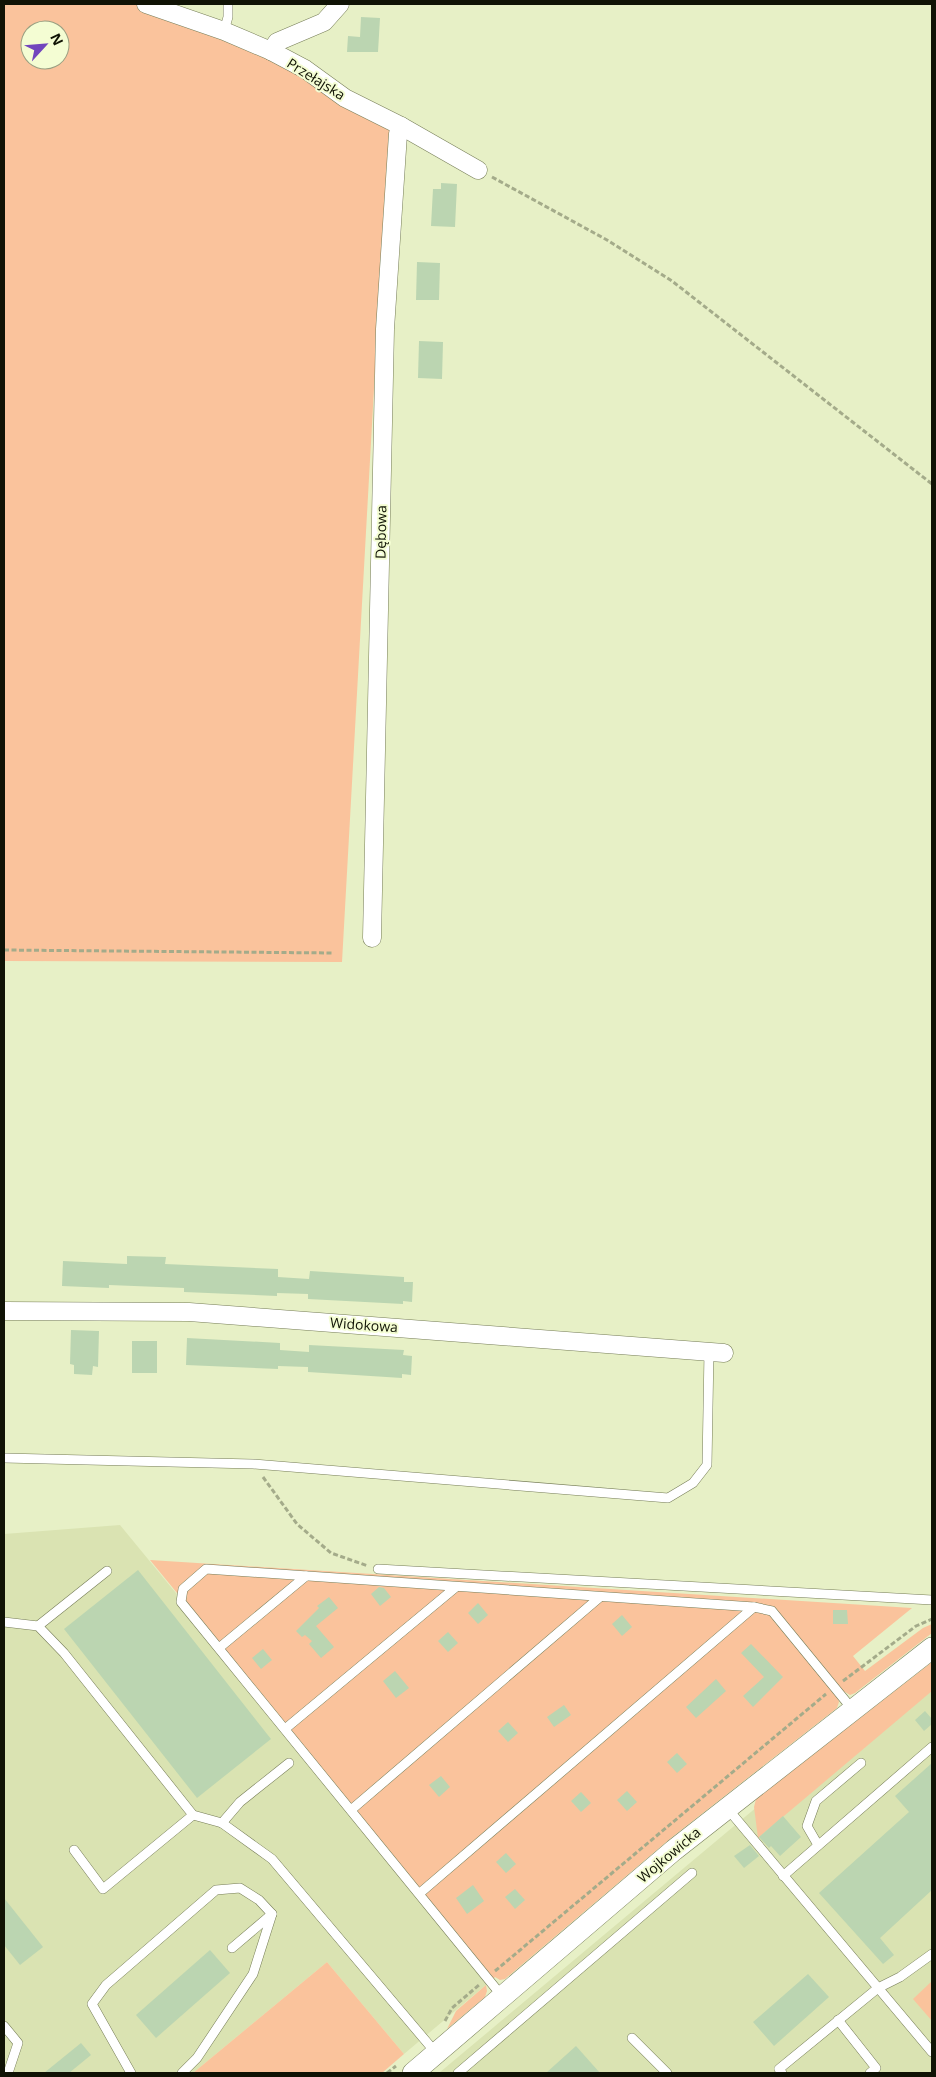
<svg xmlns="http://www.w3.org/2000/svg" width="936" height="2077" font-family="'Open Sans',sans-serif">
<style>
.built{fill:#dae3b2}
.green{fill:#fac39c;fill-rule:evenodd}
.building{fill:#bbd5b1}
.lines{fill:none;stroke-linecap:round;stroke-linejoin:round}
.service-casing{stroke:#767d57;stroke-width:10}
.minor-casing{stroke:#767d57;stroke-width:19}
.tertiary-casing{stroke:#767d57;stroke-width:22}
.path{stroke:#a4ab8a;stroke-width:3;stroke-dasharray:5 2.5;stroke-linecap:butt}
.service{stroke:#fff;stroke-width:9}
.minor{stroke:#fff;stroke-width:18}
.tertiary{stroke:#fff;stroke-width:21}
.labels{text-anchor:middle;stroke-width:4;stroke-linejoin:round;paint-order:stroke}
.street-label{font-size:14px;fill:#101305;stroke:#f4fdd3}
</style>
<rect width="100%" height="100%" fill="#e7f0c6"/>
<g class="built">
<path d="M120,1525L493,1979L404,2054L327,1962L193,2073H4V1534Z"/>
<path d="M932,1666V2073H439L764,1801Z"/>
</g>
<g class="green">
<path d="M4,4H161L263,52L397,129L381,263L342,962L4,961ZM30,30H60V60H30Z"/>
<path d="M150,1560L912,1608L853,1656L865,1671L923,1628L932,1624V1633L855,1693L850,1695L845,1692L838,1698L839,1702L837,1708L671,1838L505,1979L500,1980L495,1977L493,1979Z"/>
<path d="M932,1662V1691L758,1838L754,1807L756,1799Z"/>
<path d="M327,1962L404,2054L382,2073H193Z"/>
<path d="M932,1981V2021L913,1999Z"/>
<path d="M486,1985L487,1991L485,1997L447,2029L456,2011Z"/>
</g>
<g class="building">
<path d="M361,17L380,18L378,52H347L348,36L360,37Z"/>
<path d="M441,183L457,184L455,227L431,226L433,189H441Z"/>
<path d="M417,262L440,263L439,300H416Z"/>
<path d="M419,341L443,342L442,379L418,378Z"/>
<path d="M127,1256L166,1257L165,1264L278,1269V1277L309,1279L310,1271L404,1277V1282H413L412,1302L403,1301V1304L308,1299V1294L277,1293V1296L184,1292V1288L109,1285V1288L62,1286L63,1261L127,1264Z"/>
<path d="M71,1330L99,1331L98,1367L93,1366L92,1375L74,1374V1365L70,1364Z"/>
<path d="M187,1338L280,1343V1350L309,1352V1345L404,1350L403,1355L412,1356L411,1375L402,1374V1378L308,1372V1367L278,1366V1369L186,1365Z"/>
<rect x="132" y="1341" width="25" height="32"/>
<path d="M138,1570L271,1739L197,1798L64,1629Z"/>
<path d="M379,1587L384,1588L391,1597L380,1606L371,1594Z"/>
<path d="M329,1597L338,1608L316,1626L334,1647L321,1658L309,1644L312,1641L305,1635L302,1637L296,1631L319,1608L317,1606Z"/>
<path d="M478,1603L488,1615L478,1624L468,1613Z"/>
<path d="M833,1610H847L848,1624H833Z"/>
<path d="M622,1615L632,1627L622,1636L612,1624Z"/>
<path d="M448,1632L458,1643L448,1652L438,1641Z"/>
<path d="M751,1644L783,1677L753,1707L743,1696L764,1677L741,1653Z"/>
<path d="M263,1649L272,1660L261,1669L252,1658Z"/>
<path d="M395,1671L409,1688L396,1698L383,1681Z"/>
<path d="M716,1679L726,1691L696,1718L686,1707Z"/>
<path d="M564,1705L571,1715L554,1727L547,1717Z"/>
<path d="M925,1711L932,1719V1724L924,1731L915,1720Z"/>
<path d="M508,1722L518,1733L508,1742L498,1731Z"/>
<path d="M677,1753L687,1764L677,1773L667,1762Z"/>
<path d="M932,1763V1890L880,1938L894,1955L883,1964L819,1893L909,1812L895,1796Z"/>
<path d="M441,1776L450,1787L439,1797L429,1785Z"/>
<path d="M627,1791L637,1802L627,1811L617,1800Z"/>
<path d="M581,1792L591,1803L581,1812L571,1801Z"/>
<path d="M783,1816L801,1837L780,1856L771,1846L769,1848L759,1837Z"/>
<path d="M750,1845L759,1856L744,1868L734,1856Z"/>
<path d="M506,1853L516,1864L506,1873L496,1862Z"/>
<path d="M473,1885L484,1901L467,1914L456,1898Z"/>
<path d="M515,1889L525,1900L515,1909L505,1897Z"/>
<path d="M4,1898L43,1947L20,1965L4,1945Z"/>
<path d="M210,1950L230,1973L156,2038L136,2015Z"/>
<path d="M808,1974L829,1997L774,2046L753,2022Z"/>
<path d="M81,2043L91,2055L69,2073H44Z"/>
<path d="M576,2046L600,2073H546Z"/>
</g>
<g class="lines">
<defs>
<g id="service">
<path d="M224,31L228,17V4"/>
<path d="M4,1458L253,1464L668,1498L693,1483L707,1465L709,1351"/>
<path d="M378,1569L932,1600"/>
<path d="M4,1622L38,1626L64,1653L193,1815L222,1823L272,1859L436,2053"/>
<path d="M38,1626L107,1571"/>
<path d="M219,1648L306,1576"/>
<path d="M285,1729L456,1587"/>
<path d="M727,1808L932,2052"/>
<path d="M351,1810L600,1597"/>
<path d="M222,1823L240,1802L289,1763"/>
<path d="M818,1845L807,1826L816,1801L861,1763"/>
<path d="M74,1850L103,1889L193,1815"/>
<path d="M783,1876L932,1747"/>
<path d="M420,1893L754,1607"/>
<path d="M232,1948L272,1914"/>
<path d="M502,1996L181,1602L183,1589L206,1569L754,1607L772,1611L853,1710"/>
<path d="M838,2020L876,2068L870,2073"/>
<path d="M4,2026L18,2043L8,2073"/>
<path d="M632,2038L667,2073"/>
<path d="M131,2073L92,2004L106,1985L216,1890L240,1888L259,1900L272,1914L253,1974L197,2058L182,2073"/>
<path d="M458,2073L692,1873"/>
<path d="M782,2073L779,2069L878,1988L900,1977L932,1954"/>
</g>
<g id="minor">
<path d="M146,4L224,31L271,51L305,69L345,98L401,126L478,170"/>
<path d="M271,51L277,42L324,22L340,4"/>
<path d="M372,938L385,329L398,134L401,126"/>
<path d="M4,1311L189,1312L724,1353"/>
</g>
<path id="tertiary" d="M413,2073L674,1850L932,1648"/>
</defs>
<use href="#service" class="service-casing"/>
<use href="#minor" class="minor-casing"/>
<use href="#tertiary" class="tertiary-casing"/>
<g class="path">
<path d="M492,177L607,240L672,281L932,484"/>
<path d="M4,950L334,953"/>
<path d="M263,1477L297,1524L331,1553L368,1566"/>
<path d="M843,1681L916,1626L932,1619"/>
<path d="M495,1971L826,1694"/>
<path d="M445,2021L452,2008L479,1985"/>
<path d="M387,2073L396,2066"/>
</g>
<use href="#service" class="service"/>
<use href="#minor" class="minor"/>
<use href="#tertiary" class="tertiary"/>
</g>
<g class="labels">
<g class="street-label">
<text transform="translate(316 79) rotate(32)" y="5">Przełajska</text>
<text transform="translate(381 532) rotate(-89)" y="5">Dębowa</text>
<text transform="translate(364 1325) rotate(4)" y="5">Widokowa</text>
<text transform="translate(669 1855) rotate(-40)" y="5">Wojkowicka</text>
</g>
</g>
<rect width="936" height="2077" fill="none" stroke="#101305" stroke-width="10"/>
<g transform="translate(45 45) rotate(64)"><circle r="24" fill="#f4fdd3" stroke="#999f81"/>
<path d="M0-4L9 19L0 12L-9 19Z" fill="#7245bd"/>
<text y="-8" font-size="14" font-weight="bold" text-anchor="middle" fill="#101305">N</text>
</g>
</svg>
